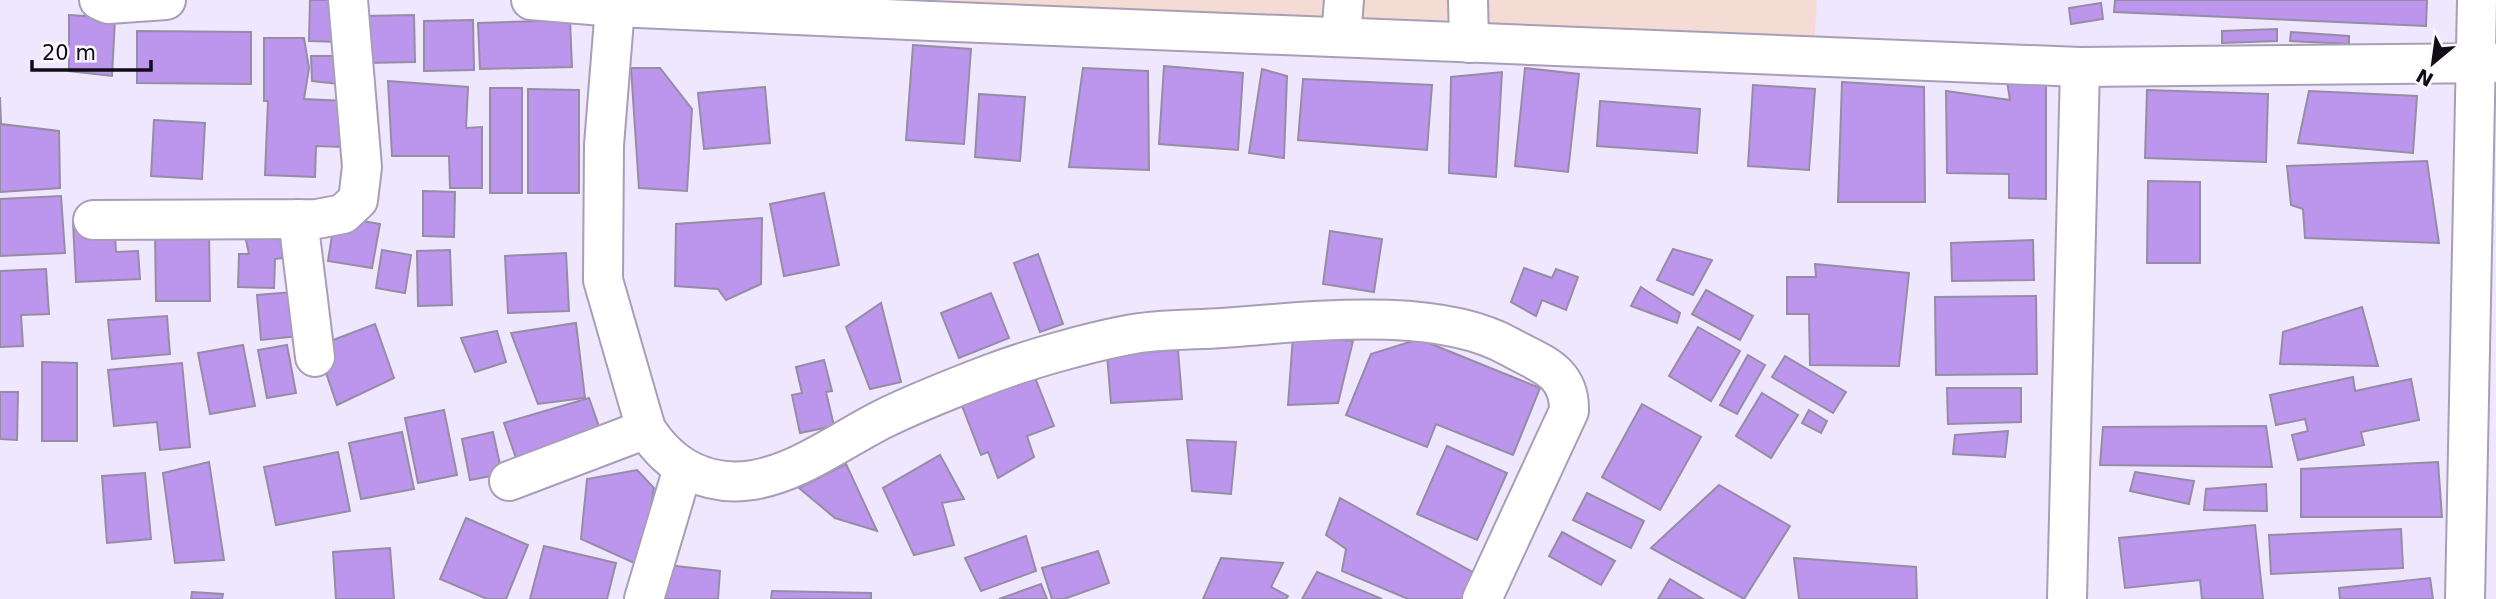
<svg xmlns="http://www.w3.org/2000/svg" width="2496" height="599" font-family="'DejaVu Sans',sans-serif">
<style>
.industrial{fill:#f4dbd3}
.building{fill:#bc96ed;stroke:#968ca5;stroke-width:2}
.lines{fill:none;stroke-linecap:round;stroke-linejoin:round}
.minor-casing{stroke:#a89eb7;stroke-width:42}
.minor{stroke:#fff;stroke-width:38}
</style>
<rect width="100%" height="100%" fill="#efe7fd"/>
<path class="industrial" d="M849,0H1817L1814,49Z"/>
<g class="building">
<path d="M310,0H343L342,42L309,41Z"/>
<path d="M2115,0H2427L2426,26L2114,12Z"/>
<path d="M2101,3L2103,19L2071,24L2069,8Z"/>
<path d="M69,15L115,18L112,76L69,71Z"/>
<path d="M414,15L415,62L365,63L364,16Z"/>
<path d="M473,20L474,70L424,71V21Z"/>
<path d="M570,20L572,67L480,69L478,23Z"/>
<path d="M2277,29V41L2222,43V31Z"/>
<path d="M137,31L251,32V84L137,83Z"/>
<path d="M2291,32L2349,36V44L2290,41Z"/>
<path d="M264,38H304L309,68L304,99L345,101L343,147L316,146L315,177L265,175L268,101H264Z"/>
<path d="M913,45L971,49L964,144L906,140Z"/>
<path d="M311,56H340L350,85L312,81Z"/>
<path d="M1164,66L1243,73L1238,150L1159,144Z"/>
<path d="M631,68H660L692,109L687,191L639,188Z"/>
<path d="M1083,68L1148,71L1149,170L1069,167Z"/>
<path d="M1525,68L1579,74L1568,172L1515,166Z"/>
<path d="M1262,69L1287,76L1284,158L1249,153Z"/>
<path d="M1502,72L1496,177L1449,173L1451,77Z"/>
<path d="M2006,75H2046V199L2009,198V174L1947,173L1946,91L2010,100Z"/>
<path d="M1303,79L1432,85L1427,150L1298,140Z"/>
<path d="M388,81L468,87L466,128L482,127V188H450L449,156H392Z"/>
<path d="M1842,82L1924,87L1925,202H1838Z"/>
<path d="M1753,85L1815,89L1809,170L1748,166Z"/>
<path d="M765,87L770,143L704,149L698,93Z"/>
<rect x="490" y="88" width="32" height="105"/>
<path d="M528,89L579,90V193H528Z"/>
<path d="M2147,90L2268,94L2266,162L2145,158Z"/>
<path d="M2309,91L2417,96L2413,153L2298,143Z"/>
<path d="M979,94L1025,97L1020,161L975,157Z"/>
<path d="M0,97L1,124L59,131L60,188L0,192Z"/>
<path d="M1600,101L1700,109L1697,153L1597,146Z"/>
<path d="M154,120L205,123L202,179L151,176Z"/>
<path d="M2427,161L2439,243L2305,238L2303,209L2291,205L2287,166Z"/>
<path d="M2148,181L2200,182V263H2147Z"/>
<path d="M423,191L455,192L454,237L423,236Z"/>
<path d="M824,193L839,265L784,276L770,204Z"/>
<path d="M61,196L65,253L0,256V199Z"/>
<path d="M335,216L380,224L372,268L328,261Z"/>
<path d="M762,218L761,284L726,300L718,289L675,286L676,224Z"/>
<path d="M114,220L116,252L138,251L140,279L76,282L73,222Z"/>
<path d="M279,225L283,258L275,259L274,288L238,287L239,254H249L243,227Z"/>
<path d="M155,230H209L210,301H156Z"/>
<path d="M1330,231L1382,239L1374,292L1323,284Z"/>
<path d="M2033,240L2034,280L1952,281L1951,243Z"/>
<path d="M1673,249L1712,260L1693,295L1657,280Z"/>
<path d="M382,250L411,255L405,293L376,288Z"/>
<path d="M450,250L452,305L418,306L417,251Z"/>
<path d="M566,253L569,311L508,313L505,256Z"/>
<path d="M1038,254L1063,324L1040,332L1014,263Z"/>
<path d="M1815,264L1909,273L1899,366L1810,365L1809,314H1787V277H1816Z"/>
<path d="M1524,268L1552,278L1556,269L1578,277L1566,310L1542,300L1536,316L1511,302Z"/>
<path d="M46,269L49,314L21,315L23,346L0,347V271Z"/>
<path d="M1641,287L1680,313L1677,323L1631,306Z"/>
<path d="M1706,290L1753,316L1740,340L1692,314Z"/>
<path d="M294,292L298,336L261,340L257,295Z"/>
<path d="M991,293L1009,338L959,358L941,313Z"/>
<path d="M2036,296L2037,374L1936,375L1935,297Z"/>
<path d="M881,303L901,382L870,389L846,327Z"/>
<path d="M2362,307L2378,366L2280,364L2283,332Z"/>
<path d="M167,316L170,354L112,359L108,320Z"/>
<path d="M576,323L585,398L538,404L511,333Z"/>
<path d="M375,324L394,378L337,405L317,346Z"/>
<path d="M1698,327L1740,351L1711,401L1669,376Z"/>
<path d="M497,331L506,362L475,372L461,338Z"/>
<path d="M1293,336L1353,341L1338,403L1288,405Z"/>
<path d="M1419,339L1540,388L1513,455L1436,424L1427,447L1346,415L1371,354Z"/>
<path d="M243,345L255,406L210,414L198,353Z"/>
<path d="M287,345L296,393L267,398L258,350Z"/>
<path d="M1178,350L1182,399L1111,403L1107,355Z"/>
<path d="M1748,355L1765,365L1737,414L1720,405Z"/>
<path d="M1785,356L1846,392L1833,413L1772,377Z"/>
<path d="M824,360L832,391L826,392L834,426L800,433L792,395L802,393L796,367Z"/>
<path d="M42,362L77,363V441H42Z"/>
<path d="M182,363L190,447L160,450L157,422L114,426L108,370Z"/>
<path d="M1034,375L1054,426L1027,436L1034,457L998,478L988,452L981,455L961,403Z"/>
<path d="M2353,377L2355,391L2411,379L2419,420L2361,432L2364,445L2298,460L2292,435L2308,431L2305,419L2276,425L2270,395Z"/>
<path d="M1947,388H2021V422L1948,424Z"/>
<path d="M0,392H18L17,440L0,439Z"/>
<path d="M1762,393L1798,415L1771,458L1736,436Z"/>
<path d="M589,398L602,435L518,464L504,423Z"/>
<path d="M1642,404L1701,437L1660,510L1602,477Z"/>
<path d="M444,410L457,475L418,483L405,418Z"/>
<path d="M1809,410L1827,421L1821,433L1802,423Z"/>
<path d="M2266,426L2272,467L2100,465L2103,427Z"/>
<path d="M2008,431L2005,457L1953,454L1955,435Z"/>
<path d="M402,432L414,489L361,499L349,443Z"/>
<path d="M493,432L502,474L470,480L462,439Z"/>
<path d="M1187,440L1236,442L1231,494L1192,491Z"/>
<path d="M1447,446L1507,473L1477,540L1417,514Z"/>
<path d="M338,452L350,511L276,525L264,467Z"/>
<path d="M940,455L964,499L942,503L954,545L914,555L883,488Z"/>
<path d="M209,462L224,560L175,563L163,473Z"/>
<path d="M2438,462L2442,517H2301V469Z"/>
<path d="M846,464L877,531L835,518L799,488Z"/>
<path d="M637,470L654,488L641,566L581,539L587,479Z"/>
<path d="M2135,472L2194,481L2189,504L2130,491Z"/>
<path d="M145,473L151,539L107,543L102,476Z"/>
<path d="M2266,484L2267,511L2204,510L2206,489Z"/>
<path d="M1719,485L1790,526L1744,599L1651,548Z"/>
<path d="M1587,493L1644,521L1631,548L1573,520Z"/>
<path d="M1340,498L1476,574L1465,599H1408L1342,571L1346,549L1326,535Z"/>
<path d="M466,518L528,545L506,599H487L440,579Z"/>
<path d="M2255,525L2263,599H2202L2200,580L2125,588L2119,538Z"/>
<path d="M2401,529L2403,568L2271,574L2269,535Z"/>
<path d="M1562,532L1615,561L1601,585L1549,556Z"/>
<path d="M1026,536L1036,571L981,591L965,558Z"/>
<path d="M544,546L616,563L607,599H530Z"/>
<path d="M390,548L394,599H336L333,552Z"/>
<path d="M1098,551L1109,583L1064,599H1052L1042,568Z"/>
<path d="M1221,558L1283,563L1271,587L1288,596L1286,599H1203Z"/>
<path d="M1794,558L1916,567L1917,599H1799Z"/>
<path d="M667,565L720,571L718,599H663Z"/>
<path d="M1317,572L1382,599H1302Z"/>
<path d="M2430,578L2433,599H2340L2339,588Z"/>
<path d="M1670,579L1703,599H1658Z"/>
<path d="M1041,584L1047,599H999Z"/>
<path d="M772,591L871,593V599H771Z"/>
<path d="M192,592L223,594L222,599H191Z"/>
</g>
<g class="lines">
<defs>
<g id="minor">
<path d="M99,0L108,4L166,0"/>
<path d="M531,0L615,7L931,21L2080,67L2496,63"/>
<path d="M1468,0L1469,43"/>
<path d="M615,7L604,145L603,280L646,429C670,467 707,487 753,480C800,472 841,440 883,419C917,402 954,388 990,374C1030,359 1086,343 1128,335C1158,329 1192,330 1223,328C1307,322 1435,305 1510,347C1541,364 1570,371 1569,411L1482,599"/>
<path d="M1341,37L1344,0"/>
<path d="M298,219L315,357"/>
<path d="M93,220L317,219L343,214L358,200L362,167L348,0"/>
<path d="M509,481L646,429"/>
<path d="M644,599L683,468"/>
<path d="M2067,599L2080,67"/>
<path d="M2465,599L2477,0"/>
</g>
</defs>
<use href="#minor" class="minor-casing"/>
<use href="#minor" class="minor"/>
</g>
<g transform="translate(2433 63) rotate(209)" stroke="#faf8fd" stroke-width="5" paint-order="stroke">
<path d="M0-5L12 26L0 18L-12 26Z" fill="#100c15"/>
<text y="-10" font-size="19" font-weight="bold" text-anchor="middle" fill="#100c15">N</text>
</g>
<path d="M32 60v10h119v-10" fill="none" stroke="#100c15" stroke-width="3.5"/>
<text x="42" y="60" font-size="21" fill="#100c15" stroke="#faf8fd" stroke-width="5" paint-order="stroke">20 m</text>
</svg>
